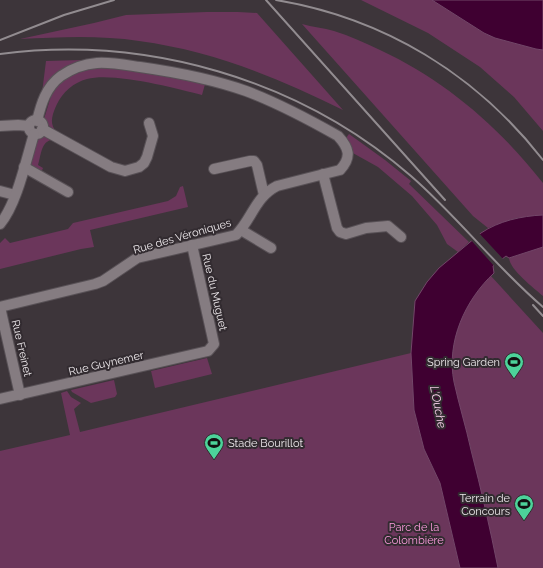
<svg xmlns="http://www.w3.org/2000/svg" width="543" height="568" font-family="Raleway,sans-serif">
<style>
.green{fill:#6b365b}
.water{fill:#3f0031;stroke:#734669}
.pier{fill:#3d353a}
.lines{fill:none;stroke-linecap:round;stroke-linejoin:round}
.minor-casing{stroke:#585156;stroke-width:12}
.minor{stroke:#857c81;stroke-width:10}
.rail{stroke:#928c90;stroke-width:2}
.labels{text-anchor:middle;stroke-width:4;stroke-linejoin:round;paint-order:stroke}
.street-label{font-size:11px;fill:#ede8eb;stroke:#322b30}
.poi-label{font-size:11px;fill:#ede8eb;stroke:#322b30;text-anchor:end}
.park-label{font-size:11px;fill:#fe9cdf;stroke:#322b30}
.water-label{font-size:12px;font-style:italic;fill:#f6cee8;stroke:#322b30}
</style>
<rect width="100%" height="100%" fill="#3d353a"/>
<g class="green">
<path d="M361,0H432L484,33L495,38L536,49L543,50V131L514,97L480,67L428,33Z"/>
<path d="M207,12H238L257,13L343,110C276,77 213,51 139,41C100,35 60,37 20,39L94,23L126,15Z"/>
<path d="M302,24C312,27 324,28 334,31C350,36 365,43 380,50C445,80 499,127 543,183V215L516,218L488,228L473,216Z"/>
<path d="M82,60L114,62L207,77L202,95C174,88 114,72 87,79C74,82 62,93 57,104C53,113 49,122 55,130L47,125L44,119L51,96L42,93L46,61Z"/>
<path d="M349,134L385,160L411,181L409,184L469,242L458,252L447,244L437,225L412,196L378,167L351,152L346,138Z"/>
<path d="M45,135L52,140C41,141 41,156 38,165L43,168L41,173L29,164L37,139L40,136Z"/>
<path d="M183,186L188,207L90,230L94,247L81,249L0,269V243L5,238L10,243L68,229L73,223L168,201L176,196L180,187Z"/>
<path d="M543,247V296C534,288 510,270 509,258Z"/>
<path d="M491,276L543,333V568H498C489,528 480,489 471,449C466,426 457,404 454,381C447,343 463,302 491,276Z"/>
<path d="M411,353L414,410L424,449L440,483L460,568H0V451L70,435L61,393L67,391L71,397L81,403L74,409L80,432Z"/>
<path d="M207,358L212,374L155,388L151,371Z"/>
<path d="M114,380L117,394L115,397L91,403L72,392L71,390Z"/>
</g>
<g class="water">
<path d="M432,0H543V50L536,49L495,38L484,33Z"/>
<path d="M543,215V247L509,258L506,256L493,266L494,273C465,300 446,342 454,382C459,405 466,427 471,450C481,489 490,528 498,568H460L440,483L424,449L414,410L411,353L415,301L427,282L439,268L481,233C499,221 521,216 543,215Z"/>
</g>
<path class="pier" d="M478,232L504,260L495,267L470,239Z"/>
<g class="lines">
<defs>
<g id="minor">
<circle cx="36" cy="127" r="7"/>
<path d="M0,126L18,125L29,126"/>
<path d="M42,129L111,167L125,171L139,167L144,163L147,157L153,136L149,123"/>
<path d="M24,167L68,192"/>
<path d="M214,169L250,161H254L257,165L264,195"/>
<path d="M323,174L337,228L340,232L346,234L366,228L388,226L401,237"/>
<path d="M0,191L15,195"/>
<path d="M0,224C17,204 26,160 34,134"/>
<path d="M241,230L271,248"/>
<path d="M0,307L95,284L103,281L137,258L236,235C252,219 255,197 277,186L340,170C352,157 349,148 338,136C308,119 278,103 246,91C212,79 175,72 140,67C126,65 111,62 97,63C84,64 71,69 61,76C46,87 41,104 37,121"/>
<path d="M0,307L20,395"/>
<path d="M0,399L208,351L214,344L192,245"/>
</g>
</defs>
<use href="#minor" class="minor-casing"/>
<use href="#minor" class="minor"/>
<g class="rail">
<path d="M266,0L445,200"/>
<path d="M276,0C384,18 476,74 543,160"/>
<path d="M0,40L64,15L114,0"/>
<path d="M0,54C147,35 299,79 411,176C458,217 496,267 543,307"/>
<path d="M533,305L543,316"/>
</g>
</g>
<defs>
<symbol id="stadium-pin" viewBox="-11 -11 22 30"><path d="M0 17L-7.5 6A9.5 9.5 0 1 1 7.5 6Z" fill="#4cd39a" stroke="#322b30"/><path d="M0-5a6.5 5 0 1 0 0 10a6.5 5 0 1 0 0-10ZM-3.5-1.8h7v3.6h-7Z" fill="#111"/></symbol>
</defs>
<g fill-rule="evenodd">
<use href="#stadium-pin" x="503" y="351" width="22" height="30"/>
<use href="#stadium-pin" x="203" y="432" width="22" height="30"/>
<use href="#stadium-pin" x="513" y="493" width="22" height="30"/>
</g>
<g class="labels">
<g class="street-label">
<text transform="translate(182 236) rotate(-16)" y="4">Rue des Véroniques</text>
<text transform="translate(215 292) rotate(77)" y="4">Rue du Muguet</text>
<text transform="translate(22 348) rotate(77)" y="4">Rue Freinet</text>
<text transform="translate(106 363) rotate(-13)" y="4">Rue Guynemer</text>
</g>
<g class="poi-label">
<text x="500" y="366">Spring Garden</text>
<text x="228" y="447" text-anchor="start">Stade Bourillot</text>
<text x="510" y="502">Terrain de<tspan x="510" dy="13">Concours</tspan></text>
</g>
<g class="park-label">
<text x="414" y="531">Parc de la<tspan x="414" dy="13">Colombière</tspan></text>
</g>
<g class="water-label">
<text transform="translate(438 407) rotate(79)" y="4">L'Ouche</text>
</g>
</g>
</svg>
